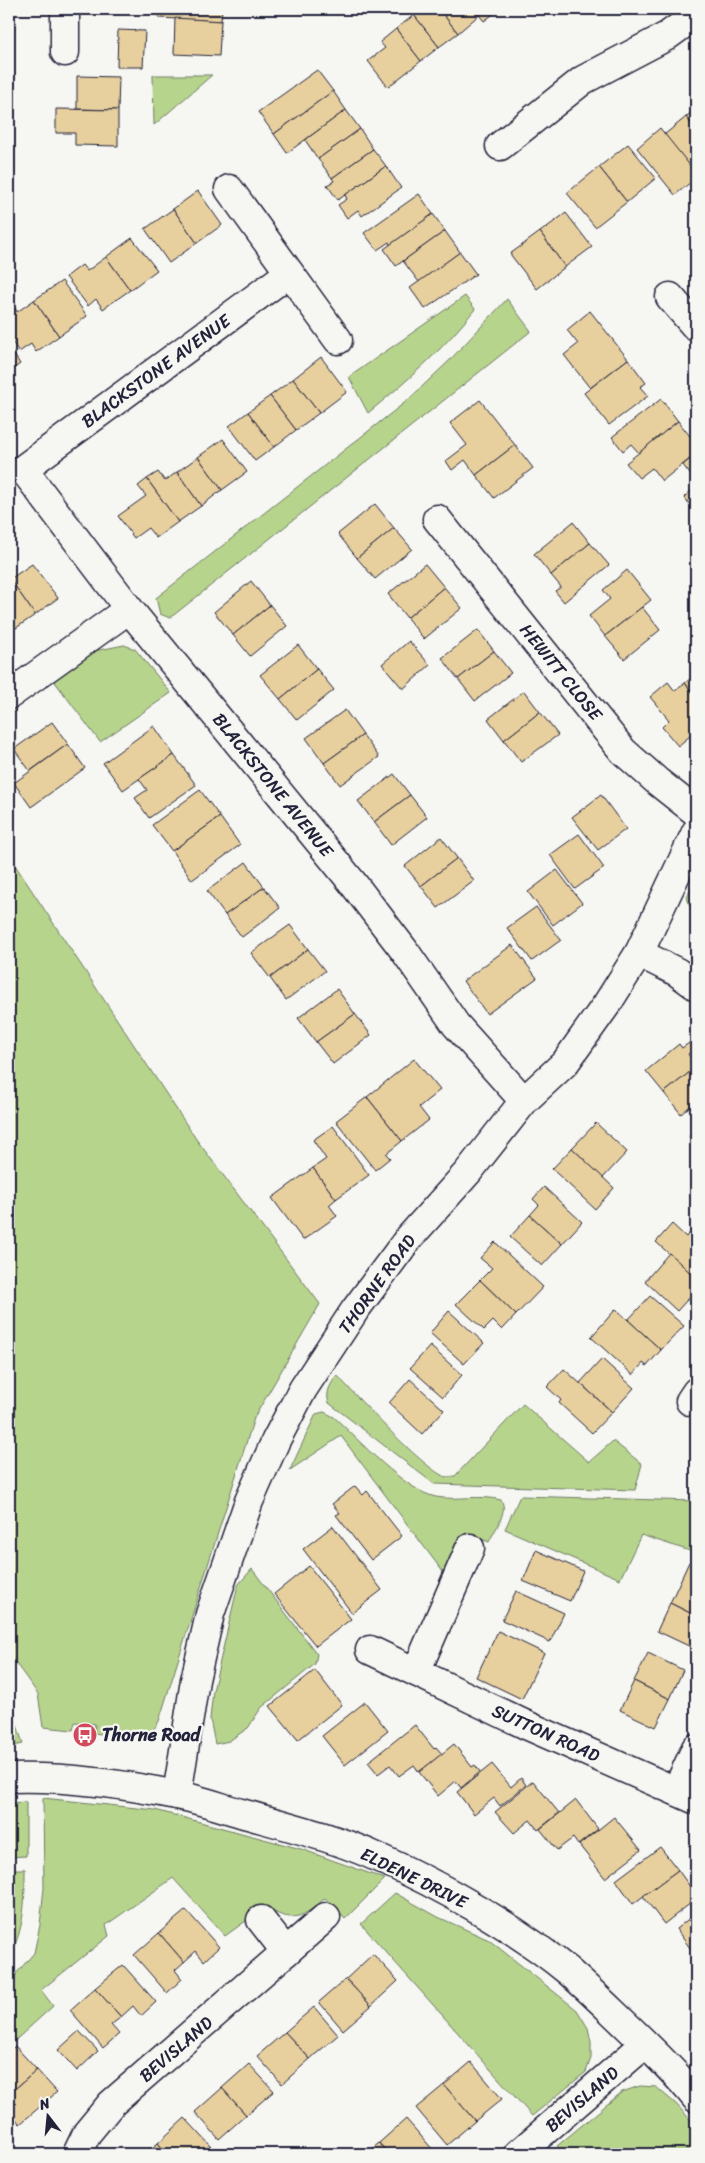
<svg xmlns="http://www.w3.org/2000/svg" width="705" height="2163" font-family="Sriracha,sans-serif">
<style>
.green{fill:#b7d48c;stroke:#6c7b64}
.building{fill:#e7cf9e;stroke:#22223b}
.lines{fill:none;stroke-linecap:round;stroke-linejoin:round}
.minor-casing{stroke:#22223b;stroke-width:31}
.minor{stroke:#f6f6f2;stroke-width:28}
.labels{text-anchor:middle;stroke-width:4.5;stroke-linejoin:round;paint-order:stroke}
.street-label{font-size:18px;fill:#22223b;stroke:#f6f6f2}
.poi-label{font-size:18px;font-weight:bold;fill:#22223b;stroke:#f6f6f2;text-anchor:start}
</style>
<rect width="100%" height="100%" fill="#f6f6f2"/>
<filter id="ink" filterUnits="userSpaceOnUse"><feTurbulence type="fractalNoise" baseFrequency=".02" numOctaves="2"/><feDisplacementMap in="SourceGraphic" scale="10" xChannelSelector="R" yChannelSelector="G"/><feConvolveMatrix kernelMatrix="1 2 1 2 8 2 1 2 1" color-interpolation-filters="sRGB"/></filter>
<g filter="url(#ink)">
<g class="green">
<path d="M153,75H212L154,125Z"/>
<path d="M465,296L475,309C444,349 407,381 368,413L349,377Z"/>
<path d="M507,299L531,331L170,618L160,614L156,598L408,400L449,361Z"/>
<path d="M124,645L135,649L171,693L100,742L52,678L89,652Z"/>
<path d="M9,856L196,1139L320,1304L254,1418L159,1721C147,1746 117,1736 94,1733L95,1724L75,1722L73,1730L43,1727L38,1694L9,1654Z"/>
<path d="M696,875V922L687,898Z"/>
<path d="M337,1375C352,1392 429,1475 447,1477C450,1477 452,1476 455,1476L523,1404L589,1462L613,1441L642,1464L635,1490L434,1484L329,1403C325,1392 331,1384 337,1375Z"/>
<path d="M324,1412L334,1417C358,1439 405,1491 436,1497C457,1501 480,1494 501,1500C509,1511 494,1531 489,1542L466,1533L446,1576L341,1436L290,1470L316,1414Z"/>
<path d="M520,1496L695,1501L696,1553L641,1535L620,1579L505,1529Z"/>
<path d="M252,1569L317,1654L315,1664L261,1708L248,1728L229,1741L215,1744L210,1719L213,1691L238,1585Z"/>
<path d="M9,1699L23,1744L9,1747Z"/>
<path d="M43,1798L155,1810L301,1849L385,1879L345,1919L325,1898C303,1918 292,1924 265,1907L225,1936L173,1878L106,1925L109,1936L41,1990L53,2006L9,2046V1982L34,1953L40,1925L44,1888Z"/>
<path d="M26,1802V1856L9,1857V1803Z"/>
<path d="M9,1869H25C25,1900 25,1929 9,1957Z"/>
<path d="M395,1893L438,1917L489,1940L577,2010L588,2028L591,2042V2058L586,2072L532,2116L361,1924Z"/>
<path d="M640,2086L656,2087L676,2104L696,2126V2154H564L557,2146L622,2092Z"/>
</g>
<g class="building">
<path d="M159,9H222L221,21L159,18Z"/>
<path d="M422,9H439L458,33L439,47L414,15Z"/>
<path d="M439,9H474L479,15L458,33Z"/>
<path d="M474,9H500L484,21Z"/>
<path d="M414,15L439,47L421,61L396,29Z"/>
<path d="M175,18L221,21L219,56L174,54Z"/>
<path d="M396,29L421,61L388,87L368,61L385,48L380,42Z"/>
<path d="M118,30L145,31L143,67H117Z"/>
<path d="M317,70L333,91L274,134L258,112Z"/>
<path d="M77,76L119,77L118,110L77,109Z"/>
<path d="M333,91L346,110L287,153L274,134Z"/>
<path d="M696,108V130L686,117Z"/>
<path d="M56,109L118,110V146L75,145V133H56Z"/>
<path d="M346,110L360,129L318,159L305,140Z"/>
<path d="M686,117L696,130V173L664,135Z"/>
<path d="M660,128L696,173V178L675,195L637,148Z"/>
<path d="M360,129L373,149L332,178L318,159Z"/>
<path d="M628,144L656,178L627,202L599,167Z"/>
<path d="M373,149L386,166L338,200L327,185L334,181L332,178Z"/>
<path d="M386,166L401,188L362,216L358,210L347,218L338,205L347,199L345,195Z"/>
<path d="M599,167L627,202L595,227L567,193Z"/>
<path d="M198,191L222,225L197,243L173,209Z"/>
<path d="M419,194L433,214L390,245L389,242L377,250L364,233Z"/>
<path d="M173,209L197,243L169,263L145,229Z"/>
<path d="M566,213L592,247L565,267L540,232Z"/>
<path d="M433,214L445,231L396,266L384,249Z"/>
<path d="M445,231L460,252L419,282L403,261Z"/>
<path d="M540,232L565,267L537,289L510,254Z"/>
<path d="M132,238L157,270L130,290L106,257Z"/>
<path d="M460,252L476,274L425,309L410,288Z"/>
<path d="M106,257L130,290L103,309L96,299L88,306L66,277L82,265L87,271Z"/>
<path d="M62,281L87,316L59,336L34,300Z"/>
<path d="M34,300L59,336L36,352L31,344L19,352L9,337V312L15,308L17,312Z"/>
<path d="M590,311L628,359L590,388L564,355L578,344L567,330Z"/>
<path d="M9,347L20,364L9,372Z"/>
<path d="M321,357L347,392L319,413L293,379Z"/>
<path d="M628,359L646,383L640,387L648,396L609,425L584,393Z"/>
<path d="M293,379L319,413L296,430L270,396Z"/>
<path d="M270,396L296,430L274,447L248,412Z"/>
<path d="M661,399L678,421L639,453L631,444L623,451L612,437Z"/>
<path d="M480,400L515,445L476,475L465,460L452,470L446,461L467,445L450,423Z"/>
<path d="M248,412L274,447L255,461L229,426Z"/>
<path d="M678,421L693,440L696,437V454L662,481L652,468L639,478L626,463Z"/>
<path d="M223,439L247,472L222,490L198,457Z"/>
<path d="M515,445L533,468L494,498L476,475Z"/>
<path d="M696,454V482L683,465Z"/>
<path d="M198,457L222,490L201,506L177,472Z"/>
<path d="M158,472L165,481L177,472L201,506L178,522L147,479Z"/>
<path d="M147,479L178,522L156,538L148,528L134,538L118,516L146,496L138,486Z"/>
<path d="M696,487V508L694,510L684,497Z"/>
<path d="M375,504L394,528L357,558L338,534Z"/>
<path d="M573,522L590,543L551,575L534,554Z"/>
<path d="M394,528L412,549L375,579L357,558Z"/>
<path d="M590,543L609,565L564,602L555,591L561,587L551,575Z"/>
<path d="M32,564L58,598L35,615L10,579Z"/>
<path d="M425,564L444,587L407,618L388,594Z"/>
<path d="M627,570L651,600L605,636L589,616L610,599L603,590Z"/>
<path d="M10,579L35,615L16,628L9,618V580Z"/>
<path d="M251,581L270,605L233,635L214,612Z"/>
<path d="M444,587L462,608L424,639L407,618Z"/>
<path d="M270,605L287,626L250,656L233,635Z"/>
<path d="M642,607L660,630L624,659L605,636Z"/>
<path d="M9,618L16,628L9,633Z"/>
<path d="M478,630L494,651L458,679L442,658Z"/>
<path d="M409,641L430,665L403,689L382,664Z"/>
<path d="M298,645L317,669L280,699L260,675Z"/>
<path d="M494,651L511,673L475,701L458,679Z"/>
<path d="M317,669L334,690L297,720L280,699Z"/>
<path d="M696,674V697L685,683Z"/>
<path d="M668,682L675,691L685,683L696,697V731L678,746L662,727L669,720L650,697Z"/>
<path d="M524,691L540,712L504,740L488,719Z"/>
<path d="M345,710L363,735L324,763L306,738Z"/>
<path d="M540,712L558,735L521,762L504,740Z"/>
<path d="M52,722L68,744L30,771L14,749Z"/>
<path d="M154,726L174,755L123,790L103,763Z"/>
<path d="M363,735L379,757L340,785L324,763Z"/>
<path d="M68,744L85,768L31,807L14,783Z"/>
<path d="M174,755L196,785L149,818L135,798L147,790L139,779Z"/>
<path d="M394,774L410,795L374,822L358,801Z"/>
<path d="M200,790L220,817L172,851L152,825Z"/>
<path d="M410,795L427,817L391,845L374,822Z"/>
<path d="M601,795L626,829L598,850L572,817Z"/>
<path d="M220,817L240,845L192,880L172,851Z"/>
<path d="M579,834L604,868L575,889L550,855Z"/>
<path d="M441,837L457,858L421,886L405,866Z"/>
<path d="M457,858L474,881L438,908L421,886Z"/>
<path d="M246,862L264,887L225,915L207,891Z"/>
<path d="M557,870L582,903L553,925L528,892Z"/>
<path d="M264,887L280,908L242,937L225,915Z"/>
<path d="M536,907L561,940L532,961L507,928Z"/>
<path d="M290,925L308,949L270,978L251,953Z"/>
<path d="M512,945L537,978L487,1014L463,981Z"/>
<path d="M308,949L325,971L286,1000L270,978Z"/>
<path d="M337,989L355,1014L316,1042L298,1018Z"/>
<path d="M355,1014L371,1035L333,1064L316,1042Z"/>
<path d="M689,1043L694,1049L688,1054L696,1067L664,1093L646,1071L679,1044L682,1048Z"/>
<path d="M414,1059L440,1090L419,1107L429,1120L402,1141L367,1097Z"/>
<path d="M696,1067V1101L681,1114L664,1093Z"/>
<path d="M367,1097L402,1141L386,1154L390,1158L375,1170L336,1121Z"/>
<path d="M596,1123L627,1152L603,1178L572,1148Z"/>
<path d="M333,1126L369,1175L336,1199L313,1168L326,1159L313,1140Z"/>
<path d="M696,1130V1145L689,1136Z"/>
<path d="M572,1148L614,1188L595,1209L552,1169Z"/>
<path d="M313,1168L336,1199L329,1205L337,1216L303,1240L272,1198Z"/>
<path d="M544,1187L582,1222L562,1244L530,1215L539,1205L533,1199Z"/>
<path d="M530,1215L562,1244L542,1266L510,1237Z"/>
<path d="M672,1224L686,1237L696,1226V1278L656,1242Z"/>
<path d="M495,1242L543,1287L516,1315L480,1280L492,1268L480,1258Z"/>
<path d="M669,1253L696,1278V1290L677,1311L645,1281Z"/>
<path d="M480,1280L516,1315L502,1330L493,1321L484,1330L456,1304Z"/>
<path d="M650,1296L684,1326L661,1350L628,1320Z"/>
<path d="M616,1309L661,1350L647,1366L643,1363L633,1375L591,1337Z"/>
<path d="M449,1311L484,1343L464,1364L430,1333Z"/>
<path d="M430,1346L462,1375L443,1397L410,1368Z"/>
<path d="M602,1359L634,1388L612,1412L580,1383Z"/>
<path d="M564,1369L612,1412L592,1433L559,1403L561,1400L547,1387Z"/>
<path d="M410,1379L444,1410L422,1434L389,1403Z"/>
<path d="M355,1486L363,1495L367,1491L402,1536L371,1560L336,1515L340,1513L332,1504Z"/>
<path d="M333,1526L382,1590L352,1613L303,1549Z"/>
<path d="M536,1550L583,1571L570,1601L523,1581Z"/>
<path d="M689,1562L696,1565V1616L670,1603Z"/>
<path d="M309,1566L351,1619L316,1646L274,1594Z"/>
<path d="M516,1591L564,1613L550,1642L502,1620Z"/>
<path d="M670,1603L696,1616V1641L693,1648L657,1631Z"/>
<path d="M498,1631L544,1653L522,1699L476,1677Z"/>
<path d="M648,1653L683,1670L670,1699L634,1681Z"/>
<path d="M315,1670L342,1705L298,1740L270,1706Z"/>
<path d="M634,1681L670,1699L656,1727L620,1710Z"/>
<path d="M365,1702L388,1731L345,1765L322,1736Z"/>
<path d="M415,1725L434,1749L436,1747L442,1754L419,1772L414,1765L399,1776L390,1765L378,1774L368,1762Z"/>
<path d="M454,1744L472,1767L475,1765L480,1772L461,1788L456,1781L438,1796L419,1772Z"/>
<path d="M492,1764L511,1787L521,1778L526,1785L500,1806L494,1798L474,1814L457,1792Z"/>
<path d="M533,1781L559,1813L538,1830L530,1820L514,1833L495,1812Z"/>
<path d="M576,1800L598,1829L578,1845L573,1838L557,1850L540,1829Z"/>
<path d="M614,1817L641,1850L605,1878L579,1845Z"/>
<path d="M660,1847L678,1870L633,1904L616,1880Z"/>
<path d="M678,1870L696,1895V1899L664,1924L643,1896Z"/>
<path d="M186,1910L219,1947L204,1961L196,1951L184,1962L159,1933Z"/>
<path d="M696,1913V1956L676,1929Z"/>
<path d="M159,1933L184,1962L175,1970L182,1979L167,1993L134,1955Z"/>
<path d="M373,1954L398,1981L371,2006L346,1979Z"/>
<path d="M123,1965L156,2002L141,2016L133,2006L121,2017L95,1988Z"/>
<path d="M346,1979L371,2006L343,2030L319,2002Z"/>
<path d="M95,1988L121,2017L111,2025L119,2034L103,2048L70,2010Z"/>
<path d="M314,2007L338,2035L310,2059L285,2032Z"/>
<path d="M79,2031L98,2051L77,2071L58,2050Z"/>
<path d="M285,2032L310,2059L282,2084L257,2056Z"/>
<path d="M15,2046L37,2070L9,2094V2052Z"/>
<path d="M471,2062L502,2099L475,2121L444,2085Z"/>
<path d="M249,2064L274,2091L246,2115L222,2088Z"/>
<path d="M37,2070L57,2092L20,2124L9,2111V2094Z"/>
<path d="M444,2085L475,2121L447,2145L416,2108Z"/>
<path d="M222,2088L246,2115L219,2139L195,2112Z"/>
<path d="M185,2118L211,2146L202,2154H167L158,2143Z"/>
<path d="M406,2119L434,2151L430,2154H389L379,2143Z"/>
<path d="M158,2143L167,2154H145Z"/>
<path d="M379,2143L389,2154H366Z"/>
</g>
<g class="lines">
<defs>
<g id="minor">
<path d="M65,52V9"/>
<path d="M500,146L583,80L667,36L696,15"/>
<path d="M229,189L338,340"/>
<path d="M289,273L23,469L129,609L352,882L404,950L456,1025L524,1101"/>
<path d="M670,297L696,327"/>
<path d="M437,519L623,751L658,782L696,812"/>
<path d="M9,695L129,609"/>
<path d="M639,953L677,972L696,986"/>
<path d="M690,1401L696,1392"/>
<path d="M370,1650L524,1724L696,1800"/>
<path d="M416,1672L470,1548"/>
<path d="M9,1778C64,1776 123,1784 177,1795C198,1799 220,1807 241,1813C287,1826 336,1838 379,1858C440,1885 516,1928 568,1971C589,1989 608,2008 628,2027C652,2050 676,2073 696,2098"/>
<path d="M677,1790L696,1748"/>
<path d="M177,1795L195,1680L210,1614L249,1501L276,1440L303,1389L355,1310L408,1239L468,1172L524,1101L565,1063L607,1004L639,953L696,832"/>
<path d="M261,1920L286,1952"/>
<path d="M77,2154L87,2133L111,2104L326,1917"/>
<path d="M518,2154L645,2044"/>
</g>
</defs>
<use href="#minor" class="minor-casing"/>
<use href="#minor" class="minor"/>
</g>
</g>
<defs>
<symbol id="bus-disc" viewBox="-11 -11 22 22"><circle r="9.5" fill="#d1495b" stroke="#f6f6f2"/><path d="M-5-6H5V4H4V6H2V4H-2V6H-4V4H-5ZM-3.5-4V0h7V-4ZM-3.5 1.2v1.5H-2V1.2ZM2 1.2v1.5H3.5V1.2Z" fill="#fff"/></symbol>
</defs>
<g fill-rule="evenodd">
<use href="#bus-disc" x="71" y="1721" width="28" height="28"/>
</g>
<g class="labels">
<g class="street-label">
<text transform="translate(156 371) rotate(-36)" y="6">BLACKSTONE AVENUE</text>
<text transform="translate(561 672) rotate(51)" y="6">HEWITT CLOSE</text>
<text transform="translate(273 785) rotate(51)" y="6">BLACKSTONE AVENUE</text>
<text transform="translate(377 1284) rotate(-54)" y="6">THORNE ROAD</text>
<text transform="translate(546 1733) rotate(24)" y="6">SUTTON ROAD</text>
<text transform="translate(414 1878) rotate(26)" y="6">ELDENE DRIVE</text>
<text transform="translate(176 2049) rotate(-41)" y="6">BEVISLAND</text>
<text transform="translate(582 2099) rotate(-41)" y="6">BEVISLAND</text>
</g>
<g class="poi-label">
<text x="102" y="1741">Thorne Road</text>
</g>
</g>
<rect width="705" height="2163" fill="none" stroke="#f6f6f2" stroke-width="30"/>
<rect x="15" y="15" width="675" height="2133" fill="none" stroke="#22223b" stroke-width="2" filter="url(#ink)"/>
<g transform="translate(48 2116) rotate(344)" stroke="#f6f6f2" stroke-width="4" paint-order="stroke">
<path d="M0-4L9 19L0 12L-9 19Z" fill="#22223b"/>
<text y="-8" font-size="14" font-weight="bold" text-anchor="middle" fill="#22223b">N</text>
</g>
</svg>
